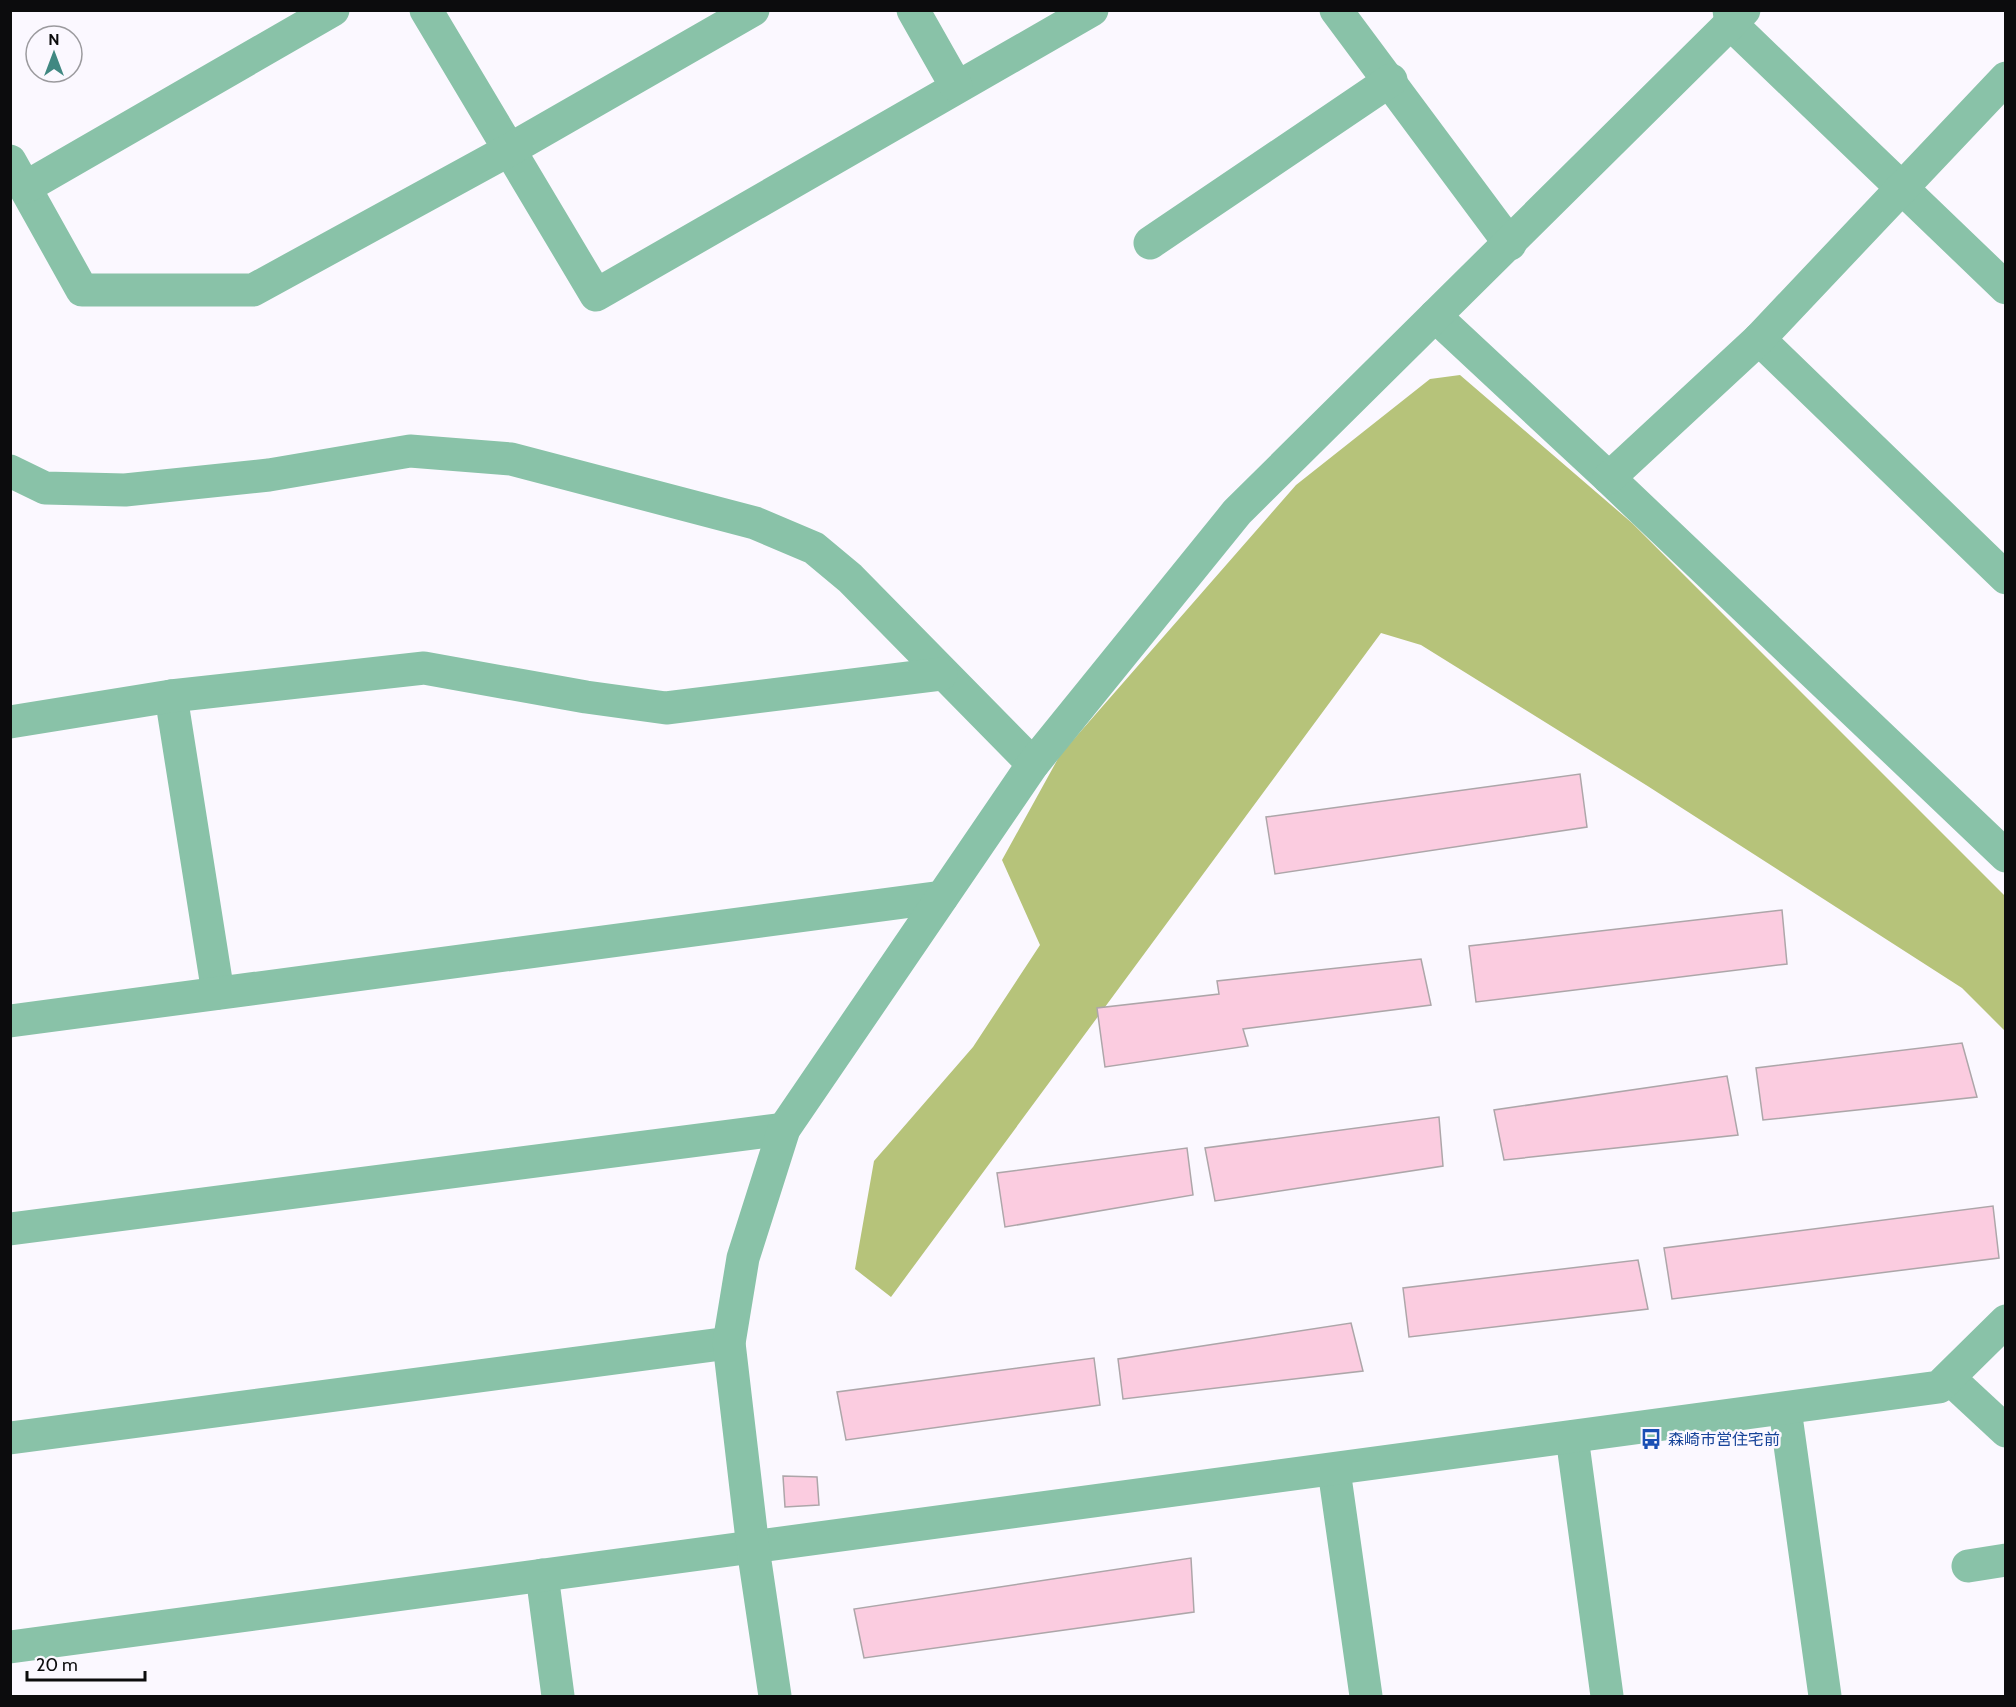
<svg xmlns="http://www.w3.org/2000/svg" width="2016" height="1707" font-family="Cabin,'Noto Sans JP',sans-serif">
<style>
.forest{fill:#b6c37a}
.building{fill:#fbcce0;stroke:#ada6a9;stroke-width:1.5}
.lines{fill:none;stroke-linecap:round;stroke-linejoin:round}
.minor{stroke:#89c2a8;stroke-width:33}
.labels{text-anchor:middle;stroke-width:5;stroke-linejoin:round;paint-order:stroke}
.transit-label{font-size:16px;fill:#164399;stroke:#fbf8ff;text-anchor:start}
</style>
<rect width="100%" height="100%" fill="#fbf8ff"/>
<path class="forest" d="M1460,375L1632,523L2005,896V1031L1962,988L1646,785L1421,645L1381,633L891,1297L855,1269L874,1161L973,1047L1040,945L1002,860L1060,755L1296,485L1430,379Z"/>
<g class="building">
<path d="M1580,774L1587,827L1275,874L1266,817Z"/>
<path d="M1782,910L1787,964L1476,1002L1469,946Z"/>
<path d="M1421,959L1431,1005L1243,1029L1248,1046L1105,1067L1097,1008L1219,994L1217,981Z"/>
<path d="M1962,1043L1977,1097L1763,1120L1756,1068Z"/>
<path d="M1727,1076L1738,1135L1504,1160L1494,1110Z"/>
<path d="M1439,1117L1443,1166L1215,1201L1205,1148Z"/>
<path d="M1187,1148L1193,1195L1005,1227L997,1173Z"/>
<path d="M1993,1206L1999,1258L1672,1299L1664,1248Z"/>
<path d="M1638,1260L1648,1309L1409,1337L1403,1288Z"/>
<path d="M1351,1323L1363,1371L1123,1399L1118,1359Z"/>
<path d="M1094,1358L1100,1405L846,1440L837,1392Z"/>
<path d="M783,1476L817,1477L819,1505L785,1507Z"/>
<path d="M1191,1558L1194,1612L864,1658L854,1609Z"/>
</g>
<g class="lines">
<g class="minor">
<path d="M426,10L596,295L1092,10"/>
<path d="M913,10L956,86"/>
<path d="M1336,10L1510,244"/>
<path d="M1729,10L1731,24L2006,288"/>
<path d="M10,161L82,290H253L509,150L753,10"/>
<path d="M26,187L333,10"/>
<path d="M1150,243L1391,80"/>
<path d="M1435,316L1609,478L2006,856"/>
<path d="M1759,339L2006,578"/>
<path d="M10,471L45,488L125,490L269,475L410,451L511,459L755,523L814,548L850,578L1033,764"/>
<path d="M1609,478L1759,339L2006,78"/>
<path d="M171,696L218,993"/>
<path d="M10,722L171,696L424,668L586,697L666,708L941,674"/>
<path d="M10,1021L942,897"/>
<path d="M10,1229L784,1129"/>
<path d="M1950,1379L2006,1431"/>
<path d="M1785,1409L1825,1696"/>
<path d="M1572,1437L1607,1696"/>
<path d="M10,1438L729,1343"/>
<path d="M1334,1470L1366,1696"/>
<path d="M1968,1566L2006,1560"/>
<path d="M542,1575L558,1696"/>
<path d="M10,1647L1939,1387L2006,1321"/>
<path d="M775,1696L753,1548L729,1343L743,1258L784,1129L1033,764L1237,512L1744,10"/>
</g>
</g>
<defs>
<symbol id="bus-bare" viewBox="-9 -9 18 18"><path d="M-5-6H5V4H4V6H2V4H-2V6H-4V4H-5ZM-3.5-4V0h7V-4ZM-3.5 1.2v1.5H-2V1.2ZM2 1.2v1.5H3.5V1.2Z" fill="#1a4fb4" stroke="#fbf8ff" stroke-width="2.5" paint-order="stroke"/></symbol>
</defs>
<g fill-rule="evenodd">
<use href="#bus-bare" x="1636" y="1424" width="30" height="30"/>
</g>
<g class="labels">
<g class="transit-label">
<text x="1668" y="1445">森崎市営住宅前</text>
</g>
</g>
<rect width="2016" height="1707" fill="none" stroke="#0c0c0d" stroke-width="24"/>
<g transform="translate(54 54)"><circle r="28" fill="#fbf8ff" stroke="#9b9a9e" stroke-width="1.5"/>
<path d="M0-4.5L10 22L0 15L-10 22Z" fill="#418882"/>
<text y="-9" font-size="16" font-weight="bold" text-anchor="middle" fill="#0c0c0d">N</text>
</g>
<path d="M27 1671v9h118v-9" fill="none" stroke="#0c0c0d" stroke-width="3"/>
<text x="36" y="1671" font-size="18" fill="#0c0c0d" stroke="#fbf8ff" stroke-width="4.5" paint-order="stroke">20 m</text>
</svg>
